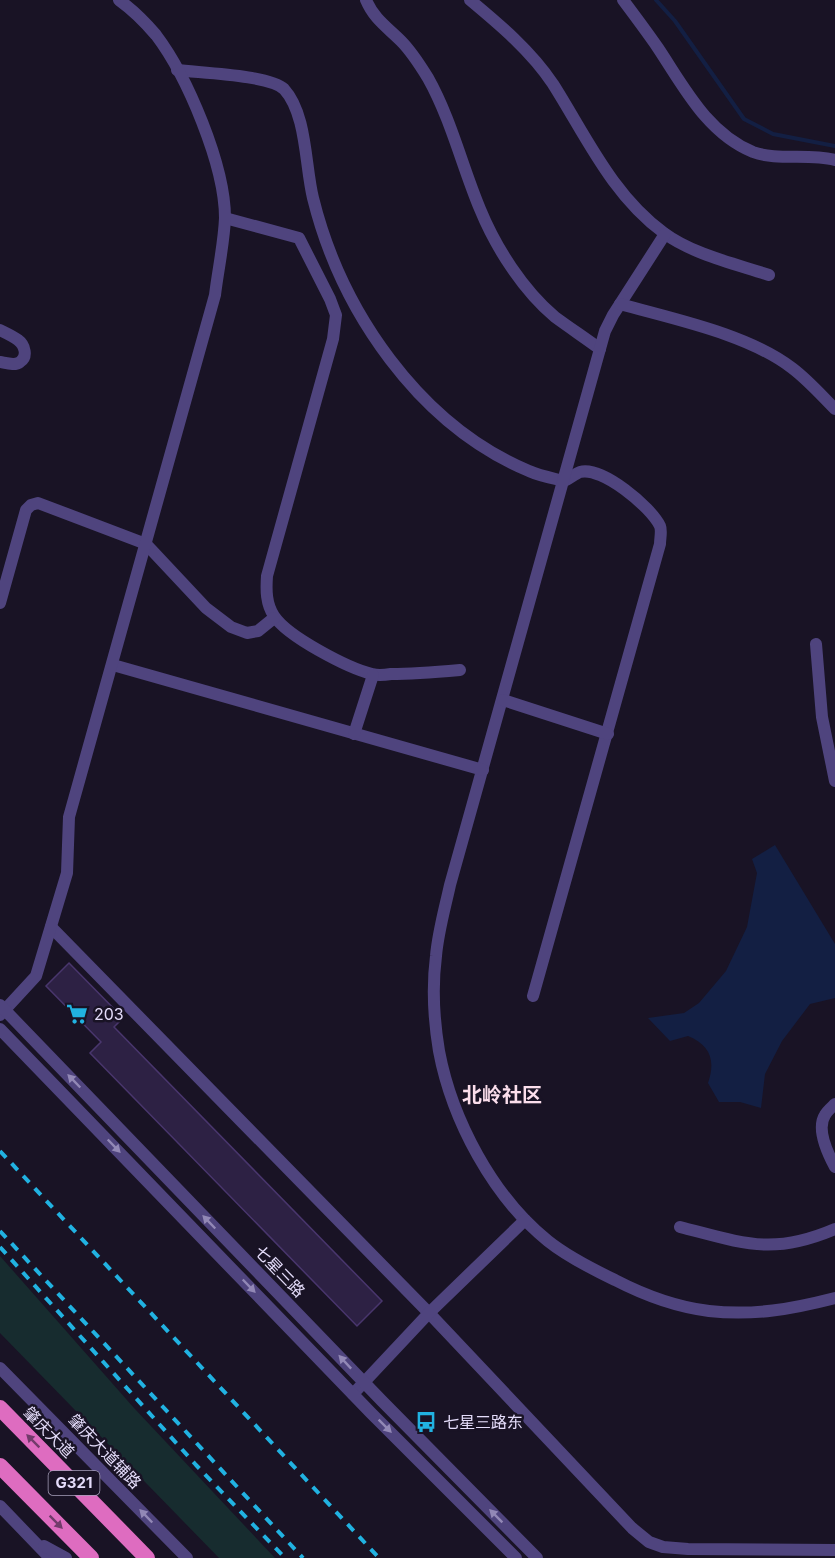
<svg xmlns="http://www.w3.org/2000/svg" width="835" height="1558" font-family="Inter,'Noto Sans SC',sans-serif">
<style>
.green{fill:#172c2f}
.water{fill:#131f43}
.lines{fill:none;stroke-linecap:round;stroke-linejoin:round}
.stream{stroke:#131f43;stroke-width:4}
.building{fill:#2d2144;stroke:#49366d;stroke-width:1.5}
.minor{stroke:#4f447e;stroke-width:12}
.tertiary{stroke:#4f447e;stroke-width:12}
.trunk{stroke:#de6cc0;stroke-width:16}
.rail{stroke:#21b2e1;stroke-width:4;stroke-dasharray:9 8;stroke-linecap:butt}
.oneway{fill:#9288b6}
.oneway2{fill:#723b6b}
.labels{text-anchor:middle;stroke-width:5;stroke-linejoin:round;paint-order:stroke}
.shield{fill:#191325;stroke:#a7a0ba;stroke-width:1.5}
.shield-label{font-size:15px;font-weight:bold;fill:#e4dcfa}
.poi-label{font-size:16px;fill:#e4dcfa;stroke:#191325;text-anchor:start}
.street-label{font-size:16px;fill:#e4dcfa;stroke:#191325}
.quarter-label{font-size:20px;font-weight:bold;fill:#fbdeec;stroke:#191325}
</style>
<rect width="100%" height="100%" fill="#191325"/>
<path class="green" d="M0,1256L134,1408L275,1558H219L0,1333Z"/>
<path class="water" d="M775,845L835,944V998L810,1004L782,1041L765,1074L761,1108L740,1102H719L708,1083C716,1060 710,1045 688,1036L670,1041L648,1018L684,1013L699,1003L726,971L747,927L757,873L752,859Z"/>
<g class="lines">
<path class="stream" d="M656,0L675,21L744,119L773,134L835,146"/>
</g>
<path class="building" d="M69,963L123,1018L114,1027L382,1301L357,1326L90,1053L101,1042L46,986Z"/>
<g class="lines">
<g class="minor">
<path d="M366,0C374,19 387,27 401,41C411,51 420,65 428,78C451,119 462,166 480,209C496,248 523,290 555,317C570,328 585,338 600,349"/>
<path d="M470,0C500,25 531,51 553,84C586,136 612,195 664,233C692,254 736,264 769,275"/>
<path d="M623,0C635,16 647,32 658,48C684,87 707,133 753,152C777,161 810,153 835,160"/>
<path d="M177,70C200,73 269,75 284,89C307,114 305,166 313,198C341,311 419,425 529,471C540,476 552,478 564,481C569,479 575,474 580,472C602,466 651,507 660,526C662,531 660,538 660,544L533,996"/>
<path d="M225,218L299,238L330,299L336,315L333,339L267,576C266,590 266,604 274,616C288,637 348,668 372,674C378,676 385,675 391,674C414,674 437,672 460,670"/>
<path d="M665,234L613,315L605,331L450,885C445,908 438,932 436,956C432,987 434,1021 439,1051C452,1120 493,1197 548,1241C568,1257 592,1269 615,1280C644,1295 676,1307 709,1311C754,1316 792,1309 835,1298"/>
<path d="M620,304C673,319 748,334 792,368C808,380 821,395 835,409"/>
<path d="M0,330C6,333 13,336 18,340C25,345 28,357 20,362C15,366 6,363 0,362"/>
<path d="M0,603L26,510L31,505L38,503L146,544L206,608L231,627L247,633L258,631L274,618"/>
<path d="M816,644L822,717L835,781"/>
<path d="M113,665L483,770"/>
<path d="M503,700L608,734"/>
<path d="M354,734L373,675"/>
<path d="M51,927L429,1313L632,1528L649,1542L663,1547L688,1549L835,1550"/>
<path d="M0,1015L36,976L67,873L69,817L215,295C218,270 224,243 225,218C225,165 187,76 156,35C145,22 133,10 119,0"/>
<path d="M835,1104C832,1107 827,1111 825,1115C816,1129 828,1154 835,1167"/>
<path d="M680,1227C743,1243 772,1256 835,1229"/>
<path d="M353,1394L429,1313L525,1220"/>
</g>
<g class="tertiary">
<path d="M0,1005L382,1401L537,1558"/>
<path d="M0,1029L371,1413L516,1558"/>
<path d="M0,1368L187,1558"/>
<path d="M0,1506L50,1558"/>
<path d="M44,1546L66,1558"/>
</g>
<g class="trunk">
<path d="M0,1408L147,1558"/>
<path d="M0,1466L91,1558"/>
</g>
<g class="rail">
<path d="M0,1151L379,1558"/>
<path d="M0,1231L303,1558"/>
<path d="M0,1247L196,1465L285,1558"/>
</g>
</g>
<defs><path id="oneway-solid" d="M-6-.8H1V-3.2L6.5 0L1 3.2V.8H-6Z" transform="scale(1.5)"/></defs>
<g class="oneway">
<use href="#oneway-solid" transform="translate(74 1081) rotate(-134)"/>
<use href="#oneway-solid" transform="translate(114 1146) rotate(46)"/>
<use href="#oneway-solid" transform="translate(209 1222) rotate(-134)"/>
<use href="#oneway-solid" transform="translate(249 1286) rotate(46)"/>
<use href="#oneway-solid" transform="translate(345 1362) rotate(-133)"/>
<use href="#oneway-solid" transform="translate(385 1426) rotate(45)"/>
<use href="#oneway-solid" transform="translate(146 1516) rotate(-134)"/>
<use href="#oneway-solid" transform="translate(496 1516) rotate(-135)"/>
</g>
<g class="oneway2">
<use href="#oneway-solid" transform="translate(33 1441) rotate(-135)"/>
<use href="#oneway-solid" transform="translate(56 1522) rotate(45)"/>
</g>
<defs>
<symbol id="supermarket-bare" viewBox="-9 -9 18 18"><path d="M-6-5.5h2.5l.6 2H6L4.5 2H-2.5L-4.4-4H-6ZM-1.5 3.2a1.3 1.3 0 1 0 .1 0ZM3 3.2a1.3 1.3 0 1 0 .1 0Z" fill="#21b2e1" stroke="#191325" stroke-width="2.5" paint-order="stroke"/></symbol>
<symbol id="bus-bare" viewBox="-9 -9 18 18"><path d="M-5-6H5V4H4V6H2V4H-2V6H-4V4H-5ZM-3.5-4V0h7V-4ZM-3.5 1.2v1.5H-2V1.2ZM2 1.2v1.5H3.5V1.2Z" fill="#21b2e1" stroke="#191325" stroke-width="2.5" paint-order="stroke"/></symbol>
</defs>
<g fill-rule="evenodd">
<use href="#supermarket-bare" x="62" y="999" width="30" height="30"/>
<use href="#bus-bare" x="411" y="1407" width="30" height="30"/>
</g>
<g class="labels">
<rect class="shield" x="48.5" y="1471" width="51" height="24" rx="4.5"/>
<g class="shield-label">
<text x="74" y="1488">G321</text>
</g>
<g class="poi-label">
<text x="94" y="1020">203</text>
<text x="443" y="1428">七星三路东</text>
</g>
<g class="street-label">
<text transform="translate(280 1271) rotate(46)" y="6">七星三路</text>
<text transform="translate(49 1432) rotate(45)" y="6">肇庆大道</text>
<text transform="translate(105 1451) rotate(46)" y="6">肇庆大道辅路</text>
</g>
<g class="quarter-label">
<text x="502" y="1102">北岭社区</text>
</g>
</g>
</svg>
